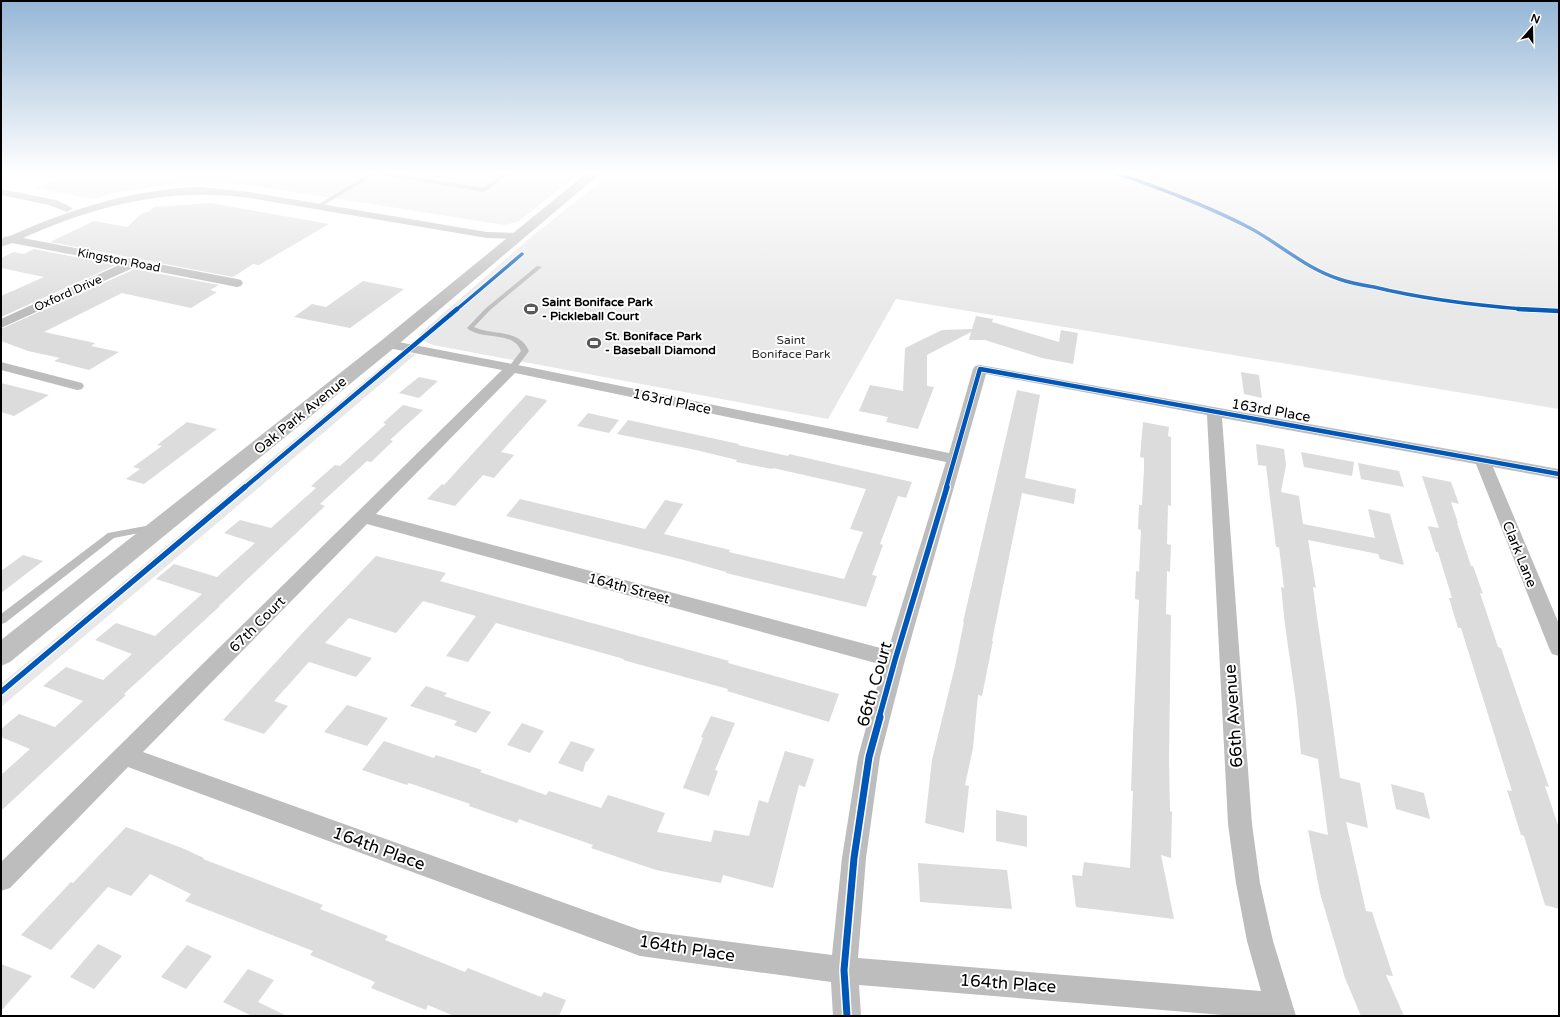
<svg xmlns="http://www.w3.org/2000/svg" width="1560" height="1017" font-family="'Varela Round',sans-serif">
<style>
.green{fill:#e8e8e8}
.building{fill:#dcdcdc}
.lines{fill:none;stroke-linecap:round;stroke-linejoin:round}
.lane{fill:#bdbdbd;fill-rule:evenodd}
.street{fill:#bdbdbd;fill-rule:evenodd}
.secondary{fill:#bfbfbf;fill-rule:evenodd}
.cycleway-far3-casing{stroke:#fff;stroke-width:5}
.cycleway-far2-casing{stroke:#fff;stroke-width:6}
.cycleway-far1-casing{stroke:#fff;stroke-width:8}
.cycleway-casing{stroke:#fff;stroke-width:10}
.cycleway-far3{stroke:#0057b8;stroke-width:3.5}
.cycleway-far2{stroke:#0057b8;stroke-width:4.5}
.cycleway-far1{stroke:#0057b8;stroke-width:5.5}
.cycleway{stroke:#0057b8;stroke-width:7}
.labels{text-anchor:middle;stroke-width:4;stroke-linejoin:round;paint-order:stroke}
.far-street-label{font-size:12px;fill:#000;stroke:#fff}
.far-poi-label{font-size:12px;font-weight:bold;fill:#000;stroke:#fff;text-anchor:start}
.far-park-label{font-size:12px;fill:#2d2d2d;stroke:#fff}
.street-label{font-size:14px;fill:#000;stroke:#fff}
.near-street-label{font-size:17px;fill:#000;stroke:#fff}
</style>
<rect width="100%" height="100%" fill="#fff"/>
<g class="green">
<path d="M75,172H581L519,221L505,225L242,184L185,183L118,192L93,199L35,188Z"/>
<path d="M612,172H1559V409L896,299L828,419L433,345L421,340L419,336L423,331L530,238Z"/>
<path d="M405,354H416L1,707V684L387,362L395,357Z"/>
</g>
<g class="building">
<path d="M211,203L329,224L259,265L253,264L233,277L50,242L94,221L127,227L142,213L149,212L154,207Z"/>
<path d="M34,249L116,265L1,317V296L44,277L1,268V258L14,252L24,254Z"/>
<path d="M135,269L219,285L210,290L217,292L191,308L122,293L44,332L95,343L91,346L119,352L89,370L54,361L60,358L28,351L1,341V329Z"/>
<path d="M363,281L404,289L350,328L294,317L312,304L326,307Z"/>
<path d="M976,316L993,319L992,322L1059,342L1061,330L1078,333L1073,364L1042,358L985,340H969L971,332L927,355V386L934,387L918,429L886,422L888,417L859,411L870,385L903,391L905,348L942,330L972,329Z"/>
<path d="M1241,372L1259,375L1262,398L1244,394Z"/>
<path d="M419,377L438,381L419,398L399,393Z"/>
<path d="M1,383L49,395L14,416L1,412Z"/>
<path d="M1017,390L1040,395L1025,478L1076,489L1074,504L1022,493L992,641H993L982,696L978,695L973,748L965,785L969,786L964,833L925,823L932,760L955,666L964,622H963Z"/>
<path d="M526,395L547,400L546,401H547L501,452L514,455L494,478L483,475L455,506L427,499L442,484L444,485Z"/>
<path d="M403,405L423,410L390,440L393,441L371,462L367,461L320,504L325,506L219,606H220L124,694L126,695L1,811V775L30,749L1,737V729L19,714L55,727L83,701L43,686L66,667L103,680L132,654L95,640L116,623L155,636L202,594L156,579L174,564L217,577L255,543L224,533L240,520L271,528L316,488L311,486L335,465L340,466L386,424L383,423Z"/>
<path d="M588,413L619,420L609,433L577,426Z"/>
<path d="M628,420L739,444L738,445L788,456L789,454L912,482L906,498L898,496L880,544L883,545L872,575L877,576L866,607L726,573V572L680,559L506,516L520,499L645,529L665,500L683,504L664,534L730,550L729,552L844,579L863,532L850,529L866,489L773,468L772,469L736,462L737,460L696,450L617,434Z"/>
<path d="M187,422L217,429L144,484L126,479L140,469L133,467L162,446L157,445Z"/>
<path d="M1143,422L1169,427L1168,436L1171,437V506L1168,505L1167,544L1171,545L1170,572L1167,571L1166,614L1171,615L1169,759L1170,811L1172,812L1171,858L1161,855L1174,919L1076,907L1072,875L1082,876L1084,862L1130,868L1133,791H1131L1133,736L1139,600L1135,599L1136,571L1139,572L1141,530L1138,529L1139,505H1142L1144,469V458L1140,457Z"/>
<path d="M1256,444L1284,449L1286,465L1281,492L1299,496L1303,524L1375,538L1368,509L1390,514L1404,565L1380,559L1378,554L1308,540L1316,588L1313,587L1318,624L1331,711L1340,778L1360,783L1368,828L1346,822L1366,911L1372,912L1393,976L1386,975L1404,1016H1361L1345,978L1320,893L1308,830L1328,835L1318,759L1301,754L1296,702L1285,625L1281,587L1284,588L1279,547H1276L1266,466L1258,465Z"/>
<path d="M1301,452L1354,462L1352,476L1304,467Z"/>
<path d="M1358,463L1399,471L1404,487L1361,479Z"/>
<path d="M1422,476L1451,482L1459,504L1451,502L1458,523H1457L1471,566H1473L1483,594L1480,593L1498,647L1501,648L1549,787L1545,786L1559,828V909L1545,905L1524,836L1521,835L1507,790L1512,791L1461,628H1458L1449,598H1452L1438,552H1436L1428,526L1439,528Z"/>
<path d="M23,555L43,561L1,593V571Z"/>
<path d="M376,556L446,573L440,581L729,661L728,663L839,694L829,722L727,691L728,689L623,660L624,659L496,623L468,662L446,656L476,616L423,601L396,633L349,618L325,643L372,658L356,677L309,662L274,701L288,706L264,734L223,720L307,628Z"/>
<path d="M426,686L447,693L444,696L491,712L476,733L454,725L457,721L410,706Z"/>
<path d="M347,705L388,718L367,746L324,732Z"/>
<path d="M711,716L735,723L715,770L718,771L709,796L683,788L703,738L701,737Z"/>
<path d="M522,723L544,731L530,753L507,745Z"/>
<path d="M384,741L434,758L436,755L482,770L480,772L546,795L549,791L601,808L608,795L665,813L657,832L711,842L714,830L749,836L759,800L768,803L785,751L814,759L805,787L799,785L773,888L723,875L721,883L656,870L591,848L593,845L519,819L517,823L469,806L470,804L409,783L407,785L362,770Z"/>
<path d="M571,741L595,749L587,762L586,761L583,772L558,763Z"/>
<path d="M1391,784L1424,793L1430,819L1396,809Z"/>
<path d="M996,810L1027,816V847L996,841Z"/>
<path d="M126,827L182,848L204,858L203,859L323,905L320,909L388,936L385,940L465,972L468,968L541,997L544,992L566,1000L559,1016H454L428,1005L426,1010L371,988L375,982L310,955L313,951L185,901L191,894L150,874L131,896L108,887L51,950L21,935L71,882L73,883Z"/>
<path d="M918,863L1007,870L1012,909L920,902Z"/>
<path d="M98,944L122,956L94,989L70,977Z"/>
<path d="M187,945L212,956L186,989L161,977Z"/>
<path d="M1,964L32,976L1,1011Z"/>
<path d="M248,969L274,980L258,1002L287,1016H252L223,1002Z"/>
</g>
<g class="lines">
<g class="lane">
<path d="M372,172H384L483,188L506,172H512L484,192L376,174L319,208L314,207Z"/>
<path d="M537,266L542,267L490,310L474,327C493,336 519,328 529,351L515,370H509L508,368L521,351C513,330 481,341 467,328L486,308Z"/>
<path d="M151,525L154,526L156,528L154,530L114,538L5,623L1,624V614L108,533Z"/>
</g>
<g class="street">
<path d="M200,187L250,192L487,232L519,233L525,236L519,239L487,238L250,198C169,187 97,205 23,238L237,279L241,280L243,283L241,286L237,287L135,267L1,328V319L121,264L12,243L1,247V240L4,237L10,236C70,209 134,189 200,187Z"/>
<path d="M1,189L56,200L71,207L72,209L67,212L49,205L1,195Z"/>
<path d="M388,340L528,367L949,453L973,369L975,366L980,365L1559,469V479L1493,467L1559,624V656L1552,654L1549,648L1476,464L1222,418L1252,824L1260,883L1273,941L1296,1016H1235L859,985L861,1016H833L831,982L640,956L128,767L10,888L1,891V862L502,370L383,347L381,344L383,341ZM515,373L946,462L888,650L376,514ZM986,374L1207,415L1228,824L1236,883L1247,941L1261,991L858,958L866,858L880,757L905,660ZM367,524L883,665L858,757L842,858L832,955L640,930L143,752Z"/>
<path d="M1,362L82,383L84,386L82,389L77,390L1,370Z"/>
</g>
<path class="secondary" d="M588,172H602L394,348L10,662L1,666V640L382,340Z"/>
<defs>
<g id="cycleway-far3">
<path d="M1113,172C1160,188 1206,205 1250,228C1280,244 1305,268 1339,279C1350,283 1362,285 1374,287C1427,300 1481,306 1535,310"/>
<path d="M456,310L522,254"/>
</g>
<g id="cycleway-far2">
<path d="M1518,309L1559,311"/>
<path d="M244,488L457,309"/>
<path d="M946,488L980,369L1559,474"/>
</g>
<g id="cycleway-far1">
<path d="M1,692L245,487"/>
<path d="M879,718L895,660L947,487"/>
</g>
<path id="cycleway" d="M847,1016L844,970L854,858L869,757L880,717"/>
</defs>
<use href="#cycleway-far3" class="cycleway-far3-casing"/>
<use href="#cycleway-far2" class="cycleway-far2-casing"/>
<use href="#cycleway-far1" class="cycleway-far1-casing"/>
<use href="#cycleway" class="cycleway-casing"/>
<use href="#cycleway-far3" class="cycleway-far3"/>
<use href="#cycleway-far2" class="cycleway-far2"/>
<use href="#cycleway-far1" class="cycleway-far1"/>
<use href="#cycleway" class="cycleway"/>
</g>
<linearGradient id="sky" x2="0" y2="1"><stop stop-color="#95b6d6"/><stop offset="0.55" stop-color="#fff"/><stop offset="1" stop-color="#fff" stop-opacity="0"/></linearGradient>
<rect width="1560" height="314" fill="url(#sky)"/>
<defs>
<symbol id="stadium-bare" viewBox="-9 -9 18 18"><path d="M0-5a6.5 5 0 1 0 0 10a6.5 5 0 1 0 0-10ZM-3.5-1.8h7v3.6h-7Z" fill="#595959" stroke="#fff" stroke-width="2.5" paint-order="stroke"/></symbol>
</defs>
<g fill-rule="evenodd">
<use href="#stadium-bare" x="521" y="299" width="20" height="20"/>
<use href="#stadium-bare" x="584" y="333" width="20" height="20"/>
</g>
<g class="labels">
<g class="far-street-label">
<text transform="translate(119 260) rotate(11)" y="4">Kingston Road</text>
<text transform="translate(68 293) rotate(-24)" y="4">Oxford Drive</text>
</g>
<g class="far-poi-label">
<text x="542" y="306">Saint Boniface Park<tspan x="542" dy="14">- Pickleball Court</tspan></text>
<text x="605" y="340">St. Boniface Park<tspan x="605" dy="14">- Baseball Diamond</tspan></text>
</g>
<g class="far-park-label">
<text x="791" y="344">Saint<tspan x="791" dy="14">Boniface Park</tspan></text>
</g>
<g class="street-label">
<text transform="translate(672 401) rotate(12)" y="5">163rd Place</text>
<text transform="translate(1271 410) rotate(10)" y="5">163rd Place</text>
<text transform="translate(300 415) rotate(-39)" y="5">Oak Park Avenue</text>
<text transform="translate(1520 554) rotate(68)" y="5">Clark Lane</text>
<text transform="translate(629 588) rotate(15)" y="5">164th Street</text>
<text transform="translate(257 624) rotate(-45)" y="5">67th Court</text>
</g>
<g class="near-street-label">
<text transform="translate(874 684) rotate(-74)" y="6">66th Court</text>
<text transform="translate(1233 716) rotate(-94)" y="6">66th Avenue</text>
<text transform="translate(379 848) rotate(20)" y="6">164th Place</text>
<text transform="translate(687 948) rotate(9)" y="6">164th Place</text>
<text transform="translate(1008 983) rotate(4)" y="6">164th Place</text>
</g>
</g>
<rect width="1560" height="1017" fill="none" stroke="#000000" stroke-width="4"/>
<g transform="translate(1532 28) rotate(20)" stroke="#ffffff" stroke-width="3" paint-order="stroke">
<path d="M0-3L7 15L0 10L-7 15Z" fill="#000000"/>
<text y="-6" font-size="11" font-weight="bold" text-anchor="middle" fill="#000000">N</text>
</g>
</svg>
